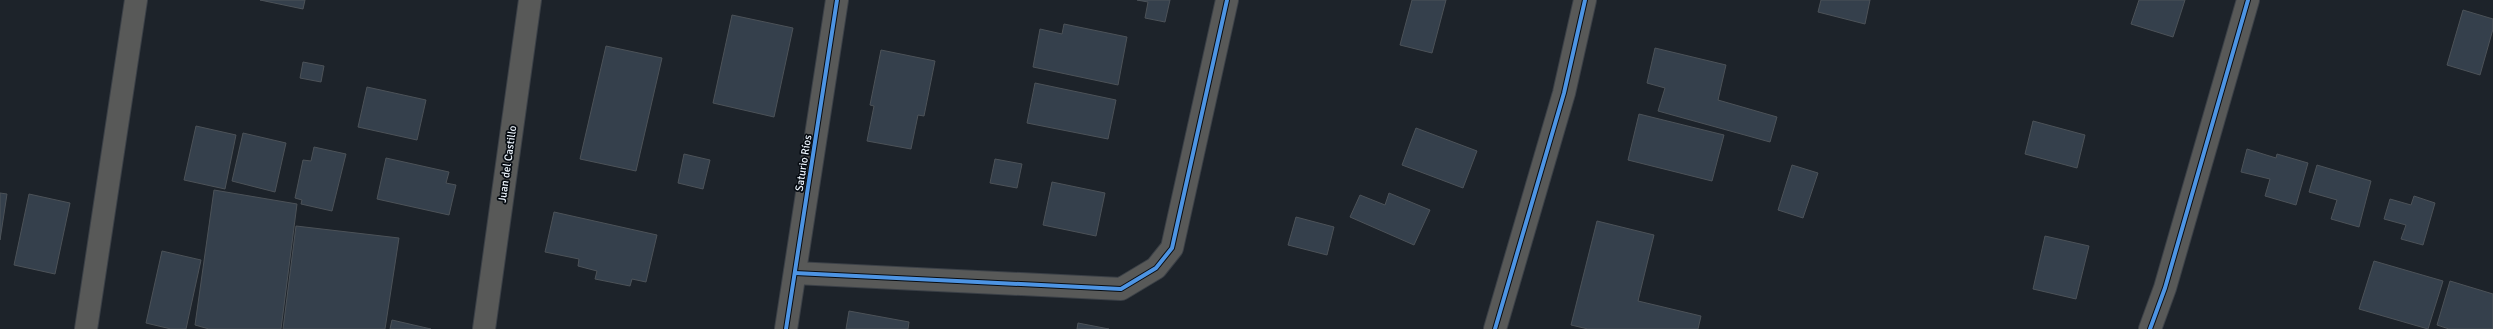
<svg xmlns="http://www.w3.org/2000/svg" width="2493" height="329" font-family="Signika,sans-serif">
<style>
.building{fill:#35404c;stroke:#4c5258}
.lines{fill:none;stroke-linecap:round;stroke-linejoin:round}
.minor-casing{stroke:#3b4047;stroke-width:24}
.minor{stroke:#585958;stroke-width:22}
.cycleway-casing{stroke:#070c12;stroke-width:6}
.cycleway{stroke:#4d94e3;stroke-width:4}
.labels{text-anchor:middle;stroke-width:3.5;stroke-linejoin:round;paint-order:stroke}
.street-label{font-size:11px;fill:#edf5fe;stroke:#070c12}
</style>
<rect width="100%" height="100%" fill="#1d232a"/>
<g class="building">
<path d="M260,0H305L303,9Z"/>
<path d="M1137,0H1170L1165,22L1145,18L1148,2Z"/>
<path d="M1412,0H1446L1432,53L1400,45Z"/>
<path d="M1821,0H1870L1865,24L1818,12Z"/>
<path d="M2139,0H2185L2173,37L2131,24Z"/>
<path d="M2463,10L2493,19V29L2480,75L2447,65Z"/>
<path d="M732,15L793,28L774,117L713,103Z"/>
<path d="M1064,24L1127,37L1118,85L1033,67L1040,29L1062,34Z"/>
<path d="M606,46L662,58L636,171L580,159Z"/>
<path d="M1655,48L1726,65L1718,100L1777,117L1770,142L1658,111L1665,88L1647,83Z"/>
<path d="M881,50L935,61L924,116L918,115L911,149L867,141L874,106L870,105Z"/>
<path d="M303,62L324,66L321,82L300,78Z"/>
<path d="M1035,83L1116,100L1108,139L1027,123Z"/>
<path d="M367,87L426,100L417,140L358,127Z"/>
<path d="M1639,114L1724,135L1712,181L1628,160Z"/>
<path d="M2033,121L2085,135L2077,168L2025,154Z"/>
<path d="M196,126L236,135L225,189L184,180Z"/>
<path d="M1416,128L1477,151L1463,188L1402,165Z"/>
<path d="M243,133L286,143L275,192L232,181Z"/>
<path d="M314,147L346,154L332,211L301,204L302,200L295,198L303,160L311,161Z"/>
<path d="M2247,149L2276,158L2277,154L2308,163L2296,205L2265,196L2270,179L2241,172Z"/>
<path d="M684,154L710,160L703,189L678,183Z"/>
<path d="M386,158L449,172L446,183L456,185L449,215L377,199Z"/>
<path d="M995,159L1022,164L1017,188L990,183Z"/>
<path d="M1792,165L1818,173L1803,218L1778,210Z"/>
<path d="M2317,165L2371,181L2359,227L2331,219L2337,200L2309,192Z"/>
<path d="M1052,182L1105,193L1096,236L1043,225Z"/>
<path d="M214,190L297,204L281,329H209L195,325Z"/>
<path d="M0,193L7,194L0,240Z"/>
<path d="M1389,193L1430,210L1414,245L1350,217L1360,195L1385,205Z"/>
<path d="M29,194L70,203L55,274L14,265Z"/>
<path d="M2414,196L2435,203L2423,245L2401,239L2406,225L2384,219L2390,199L2411,205Z"/>
<path d="M554,212L657,235L646,282L632,279L630,286L595,279L597,271L578,266L579,259L545,252Z"/>
<path d="M1296,217L1334,227L1327,255L1288,245Z"/>
<path d="M1597,221L1654,235L1638,301L1701,316L1698,329H1588L1571,325Z"/>
<path d="M296,226L399,238L385,329H283Z"/>
<path d="M2045,236L2089,246L2076,299L2033,289Z"/>
<path d="M162,251L201,260L186,329H171L146,323Z"/>
<path d="M2374,261L2443,281L2428,329L2359,309Z"/>
<path d="M2450,281L2493,294V329H2449L2437,325Z"/>
<path d="M849,311L909,322L908,329H846Z"/>
<path d="M392,320L431,329H390Z"/>
<path d="M1078,323L1109,329H1077Z"/>
</g>
<g class="lines">
<defs>
<g id="minor">
<path d="M795,273L1121,289L1156,268L1172,248L1227,0"/>
<path d="M86,329L136,0"/>
<path d="M484,329L530,0"/>
<path d="M786,329L837,0"/>
<path d="M1495,329L1564,93L1585,0"/>
<path d="M2150,329L2165,288L2248,0"/>
</g>
</defs>
<use href="#minor" class="minor-casing"/>
<use href="#minor" class="minor"/>
<defs>
<g id="cycleway">
<path d="M795,273L1121,289L1156,268L1172,248L1227,0"/>
<path d="M786,329L837,0"/>
<path d="M1495,329L1564,93L1585,0"/>
<path d="M2150,329L2165,288L2248,0"/>
</g>
</defs>
<use href="#cycleway" class="cycleway-casing"/>
<use href="#cycleway" class="cycleway"/>
</g>
<g class="labels">
<g class="street-label">
<text transform="translate(803 163) rotate(-81)" y="4">Saturio Ríos</text>
<text transform="translate(507 164) rotate(-82)" y="4">Juan del Castillo</text>
</g>
</g>
</svg>
